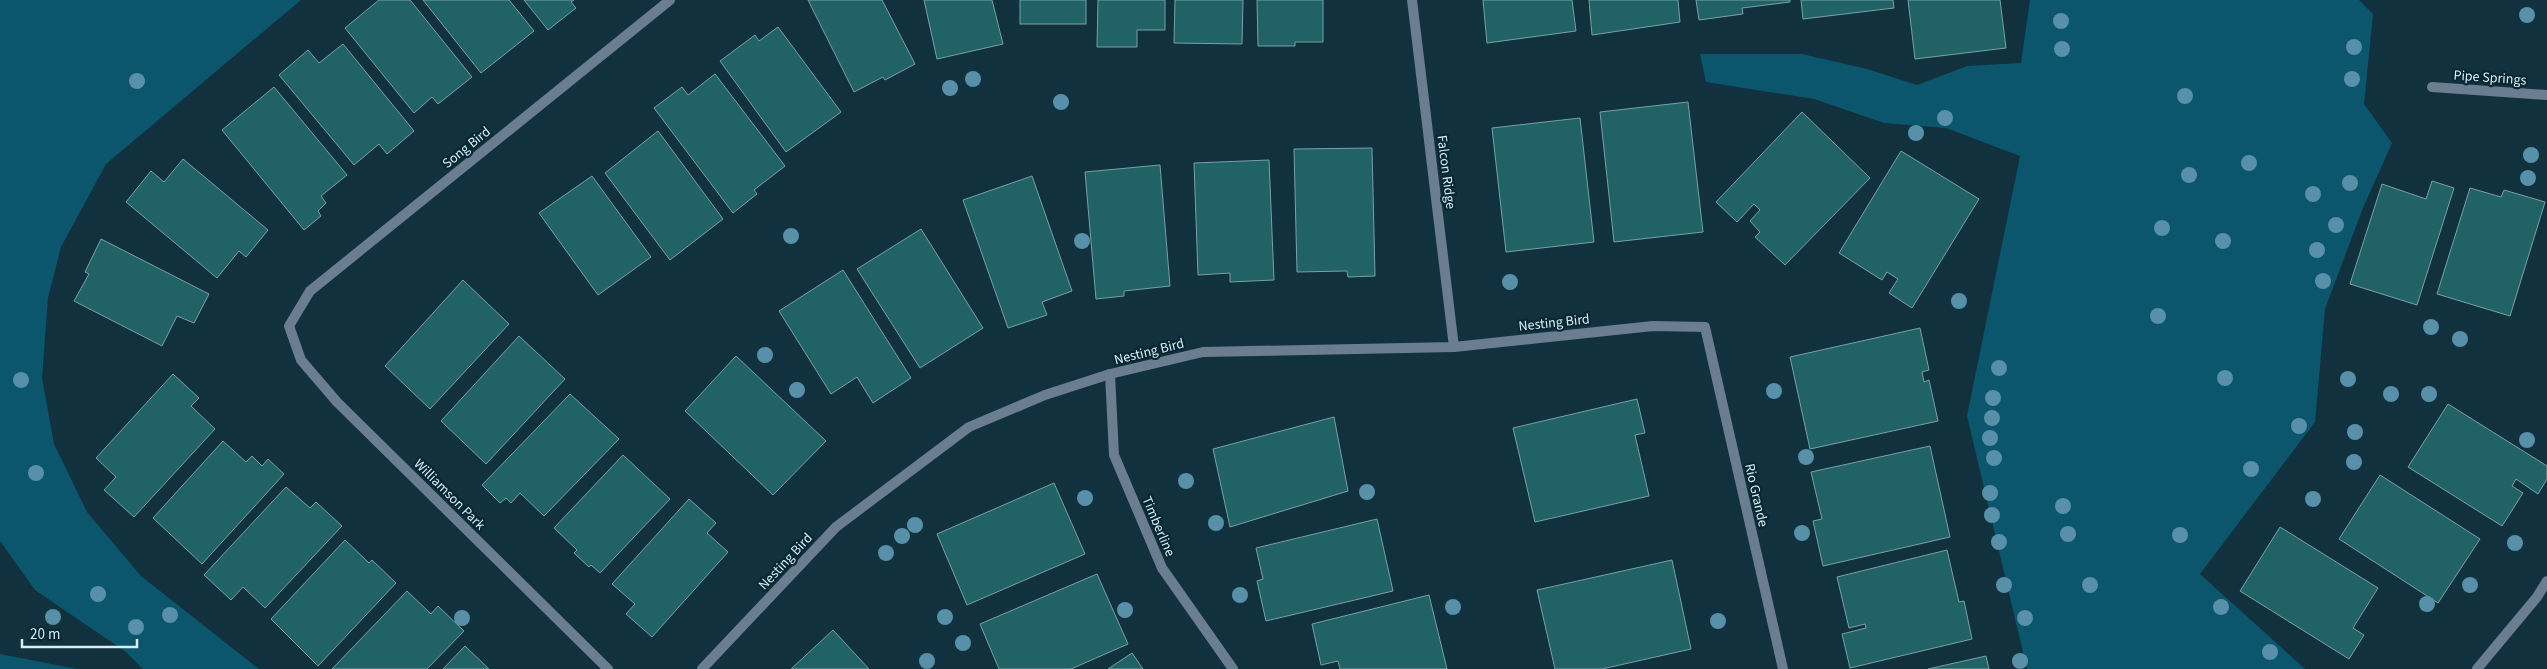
<svg xmlns="http://www.w3.org/2000/svg" width="2547" height="669" font-family="'Source Sans 3',sans-serif">
<style>
.green{fill:#0b556d}
.building{fill:#216267;stroke:#79a1a4}
.lines{fill:none;stroke-linecap:round;stroke-linejoin:round}
.street{stroke:#6b7d90;stroke-width:10}
.tree{fill:#5790a8}
.labels{text-anchor:middle;stroke-width:4.5;stroke-linejoin:round;paint-order:stroke}
.street-label{font-size:14px;fill:#daecf4;stroke:#062733}
</style>
<rect width="100%" height="100%" fill="#11313e"/>
<g class="green">
<path d="M0,0H301L106,164L61,247L48,298L42,378L54,444L87,512L141,576L259,669H143L126,652L35,590L0,541Z"/>
<path d="M2030,0H2359L2373,14L2364,104L2392,143L2363,208L2325,309L2315,422L2200,574L2305,669H2027L1967,416L2020,156L1946,128L1884,123L1814,99L1706,82L1700,54H1802L1867,69L1917,85L1967,66L2021,63Z"/>
<path d="M0,654L77,669H0Z"/>
</g>
<g class="building">
<path d="M379,0H410L472,77L438,104L432,97L414,113L345,28Z"/>
<path d="M423,0H509L534,31L481,73Z"/>
<path d="M524,0H574L571,2L576,8L548,30Z"/>
<path d="M808,0H882L915,64L885,80L883,77L854,92Z"/>
<path d="M924,0H992L1003,44L937,59Z"/>
<rect x="1020" y="0" width="66" height="24"/>
<path d="M1098,0H1165V30H1137V47H1097Z"/>
<path d="M1175,0H1243L1242,44L1174,43Z"/>
<path d="M1257,0H1323V42H1295V46H1258Z"/>
<path d="M1483,0H1572L1576,31L1487,43Z"/>
<path d="M1589,0H1678L1680,22L1592,35Z"/>
<path d="M1696,0H1790V2L1742,8L1743,14L1699,20Z"/>
<path d="M1801,0H1893L1894,8L1803,19Z"/>
<path d="M1908,0H2000L2006,48L1915,59Z"/>
<path d="M778,27L841,112L786,152L720,61L755,35L759,41Z"/>
<path d="M343,44L414,131L387,154L379,144L354,165L279,75L308,50L319,63Z"/>
<path d="M715,74L785,166L754,190L757,194L733,213L654,108L682,87L688,95Z"/>
<path d="M274,87L347,175L321,196L326,203L318,211L321,216L304,230L222,130Z"/>
<path d="M1688,102L1703,232L1614,242L1600,112Z"/>
<path d="M1802,112L1870,178L1785,265L1755,237L1760,232L1750,221L1760,210L1754,204L1737,222L1716,202Z"/>
<path d="M1580,118L1594,242L1506,252L1492,128Z"/>
<path d="M658,131L723,219L670,260L605,173Z"/>
<path d="M1372,148L1375,276L1348,277L1347,271L1297,272L1294,149Z"/>
<path d="M1901,151L1979,199L1912,308L1889,293L1898,279L1887,272L1882,280L1839,253Z"/>
<path d="M183,159L268,230L246,257L239,251L217,278L126,202L151,171L164,182Z"/>
<path d="M1269,160L1274,280L1230,282V273L1198,275L1194,163Z"/>
<path d="M1160,165L1170,286L1124,291V296L1096,299L1085,172Z"/>
<path d="M592,176L651,257L598,295L539,213Z"/>
<path d="M1032,176L1072,291L1042,302L1047,315L1008,328L963,200Z"/>
<path d="M2432,181L2454,188L2417,305L2350,284L2382,184L2426,199Z"/>
<path d="M2470,188L2501,197L2504,190L2545,202L2510,316L2437,294Z"/>
<path d="M921,229L983,328L920,368L857,269Z"/>
<path d="M101,239L209,294L194,323L177,316L162,346L74,301L89,274L85,272Z"/>
<path d="M843,270L911,378L873,403L857,377L831,394L779,311Z"/>
<path d="M463,280L509,324L430,409L385,366Z"/>
<path d="M1920,328L1929,370L1922,372L1924,382L1929,380L1938,421L1810,449L1790,357Z"/>
<path d="M519,336L565,379L486,464L441,421Z"/>
<path d="M736,356L826,441L773,495L685,411Z"/>
<path d="M173,374L199,398L191,406L215,429L134,517L104,490L116,477L96,458Z"/>
<path d="M570,394L619,439L544,516L520,493L511,503L506,498L500,503L482,485Z"/>
<path d="M1637,399L1645,433L1635,435L1649,496L1535,522L1513,428Z"/>
<path d="M2448,404L2547,466V479L2538,494L2516,479L2512,486L2523,493L2502,526L2408,467Z"/>
<path d="M1334,417L1348,491L1230,527L1213,449Z"/>
<path d="M223,441L246,462L252,456L262,466L268,459L284,474L202,564L153,518Z"/>
<path d="M1930,446L1950,537L1823,566L1813,521L1822,519L1811,472Z"/>
<path d="M623,455L670,499L600,573L591,565L589,567L574,553L577,550L554,528Z"/>
<path d="M2380,475L2480,539L2438,603L2339,539Z"/>
<path d="M1054,483L1085,554L967,605L937,534Z"/>
<path d="M286,487L310,508L316,502L342,526L265,608L243,587L231,600L204,575Z"/>
<path d="M689,499L716,523L707,533L728,552L652,637L626,614L635,604L612,584Z"/>
<path d="M1377,519L1393,591L1266,621L1257,581L1263,579L1256,548Z"/>
<path d="M2280,527L2378,588L2353,628L2364,635L2349,659L2240,591Z"/>
<path d="M345,540L369,563L372,560L396,583L318,666L271,619Z"/>
<path d="M1947,550L1959,602L1964,601L1972,639L1850,668L1842,634L1866,628L1865,624L1849,628L1837,577Z"/>
<path d="M1672,560L1691,649L1602,669H1555L1537,590Z"/>
<path d="M1097,574L1128,644L1071,669H999L980,624Z"/>
<path d="M407,591L431,614L438,606L464,631L427,669H332Z"/>
<path d="M1429,595L1447,669H1340L1338,661L1321,665L1312,624Z"/>
<path d="M833,630L869,669H791Z"/>
<path d="M465,646L489,669H443Z"/>
<path d="M1132,653L1143,669H1108Z"/>
<path d="M1986,656L1989,669H1928Z"/>
</g>
<g class="lines">
<g class="street">
<path d="M1412,0L1454,347"/>
<path d="M2432,87L2547,95"/>
<path d="M1110,374L1114,455L1162,568L1233,669"/>
<path d="M608,669L337,402L301,360L289,326L310,291L670,0"/>
<path d="M702,669L836,527L969,427L1045,395L1110,374L1203,352L1454,347L1653,326L1705,327L1783,669"/>
<path d="M2477,669L2537,597L2547,581"/>
</g>
</g>
<g class="tree">
<circle cx="2527" cy="15" r="8"/>
<circle cx="2061" cy="21" r="8"/>
<circle cx="2354" cy="47" r="8"/>
<circle cx="2062" cy="49" r="8"/>
<circle cx="973" cy="79" r="8"/>
<circle cx="2352" cy="79" r="8"/>
<circle cx="137" cy="81" r="8"/>
<circle cx="950" cy="88" r="8"/>
<circle cx="2185" cy="96" r="8"/>
<circle cx="1061" cy="102" r="8"/>
<circle cx="1945" cy="118" r="8"/>
<circle cx="1916" cy="133" r="8"/>
<circle cx="2531" cy="155" r="8"/>
<circle cx="2249" cy="163" r="8"/>
<circle cx="2189" cy="175" r="8"/>
<circle cx="2528" cy="178" r="8"/>
<circle cx="2350" cy="183" r="8"/>
<circle cx="2313" cy="194" r="8"/>
<circle cx="2336" cy="225" r="8"/>
<circle cx="2162" cy="228" r="8"/>
<circle cx="791" cy="236" r="8"/>
<circle cx="1082" cy="241" r="8"/>
<circle cx="2223" cy="241" r="8"/>
<circle cx="2317" cy="250" r="8"/>
<circle cx="2323" cy="281" r="8"/>
<circle cx="1510" cy="282" r="8"/>
<circle cx="1959" cy="301" r="8"/>
<circle cx="2158" cy="316" r="8"/>
<circle cx="2431" cy="327" r="8"/>
<circle cx="2460" cy="339" r="8"/>
<circle cx="765" cy="355" r="8"/>
<circle cx="1999" cy="368" r="8"/>
<circle cx="2225" cy="378" r="8"/>
<circle cx="2348" cy="379" r="8"/>
<circle cx="21" cy="380" r="8"/>
<circle cx="797" cy="390" r="8"/>
<circle cx="1774" cy="391" r="8"/>
<circle cx="2391" cy="394" r="8"/>
<circle cx="2429" cy="394" r="8"/>
<circle cx="1993" cy="398" r="8"/>
<circle cx="1992" cy="418" r="8"/>
<circle cx="2299" cy="426" r="8"/>
<circle cx="2355" cy="432" r="8"/>
<circle cx="1990" cy="438" r="8"/>
<circle cx="2527" cy="440" r="8"/>
<circle cx="1806" cy="457" r="8"/>
<circle cx="1994" cy="458" r="8"/>
<circle cx="2354" cy="462" r="8"/>
<circle cx="2251" cy="469" r="8"/>
<circle cx="36" cy="473" r="8"/>
<circle cx="1186" cy="481" r="8"/>
<circle cx="1367" cy="492" r="8"/>
<circle cx="1990" cy="493" r="8"/>
<circle cx="1085" cy="498" r="8"/>
<circle cx="2313" cy="499" r="8"/>
<circle cx="2063" cy="506" r="8"/>
<circle cx="1992" cy="515" r="8"/>
<circle cx="1216" cy="523" r="8"/>
<circle cx="915" cy="525" r="8"/>
<circle cx="1802" cy="533" r="8"/>
<circle cx="2068" cy="534" r="8"/>
<circle cx="2180" cy="535" r="8"/>
<circle cx="902" cy="536" r="8"/>
<circle cx="1999" cy="542" r="8"/>
<circle cx="2515" cy="543" r="8"/>
<circle cx="886" cy="553" r="8"/>
<circle cx="2004" cy="585" r="8"/>
<circle cx="2090" cy="585" r="8"/>
<circle cx="2470" cy="585" r="8"/>
<circle cx="98" cy="594" r="8"/>
<circle cx="1240" cy="595" r="8"/>
<circle cx="2427" cy="604" r="8"/>
<circle cx="1453" cy="607" r="8"/>
<circle cx="2221" cy="607" r="8"/>
<circle cx="1125" cy="610" r="8"/>
<circle cx="170" cy="615" r="8"/>
<circle cx="53" cy="617" r="8"/>
<circle cx="945" cy="617" r="8"/>
<circle cx="462" cy="618" r="8"/>
<circle cx="2025" cy="618" r="8"/>
<circle cx="1718" cy="621" r="8"/>
<circle cx="136" cy="627" r="8"/>
<circle cx="963" cy="643" r="8"/>
<circle cx="2270" cy="652" r="8"/>
<circle cx="927" cy="661" r="8"/>
<circle cx="2020" cy="661" r="8"/>
</g>
<g class="labels">
<g class="street-label">
<text transform="translate(2490 77) rotate(4)" y="5">Pipe Springs</text>
<text transform="translate(466 147) rotate(-39)" y="5">Song Bird</text>
<text transform="translate(1447 172) rotate(83)" y="5">Falcon Ridge</text>
<text transform="translate(1554 322) rotate(-6)" y="5">Nesting Bird</text>
<text transform="translate(1149 351) rotate(-14)" y="5">Nesting Bird</text>
<text transform="translate(450 494) rotate(45)" y="5">Williamson Park</text>
<text transform="translate(1757 495) rotate(77)" y="5">Rio Grande</text>
<text transform="translate(1159 526) rotate(67)" y="5">Timberline</text>
<text transform="translate(785 561) rotate(-47)" y="5">Nesting Bird</text>
</g>
</g>
<path d="M22 639v8h115v-8" fill="none" stroke="#daecf4" stroke-width="2.5"/>
<text x="30" y="639" font-size="15" fill="#daecf4" stroke="#062733" stroke-width="4" paint-order="stroke">20 m</text>
</svg>
